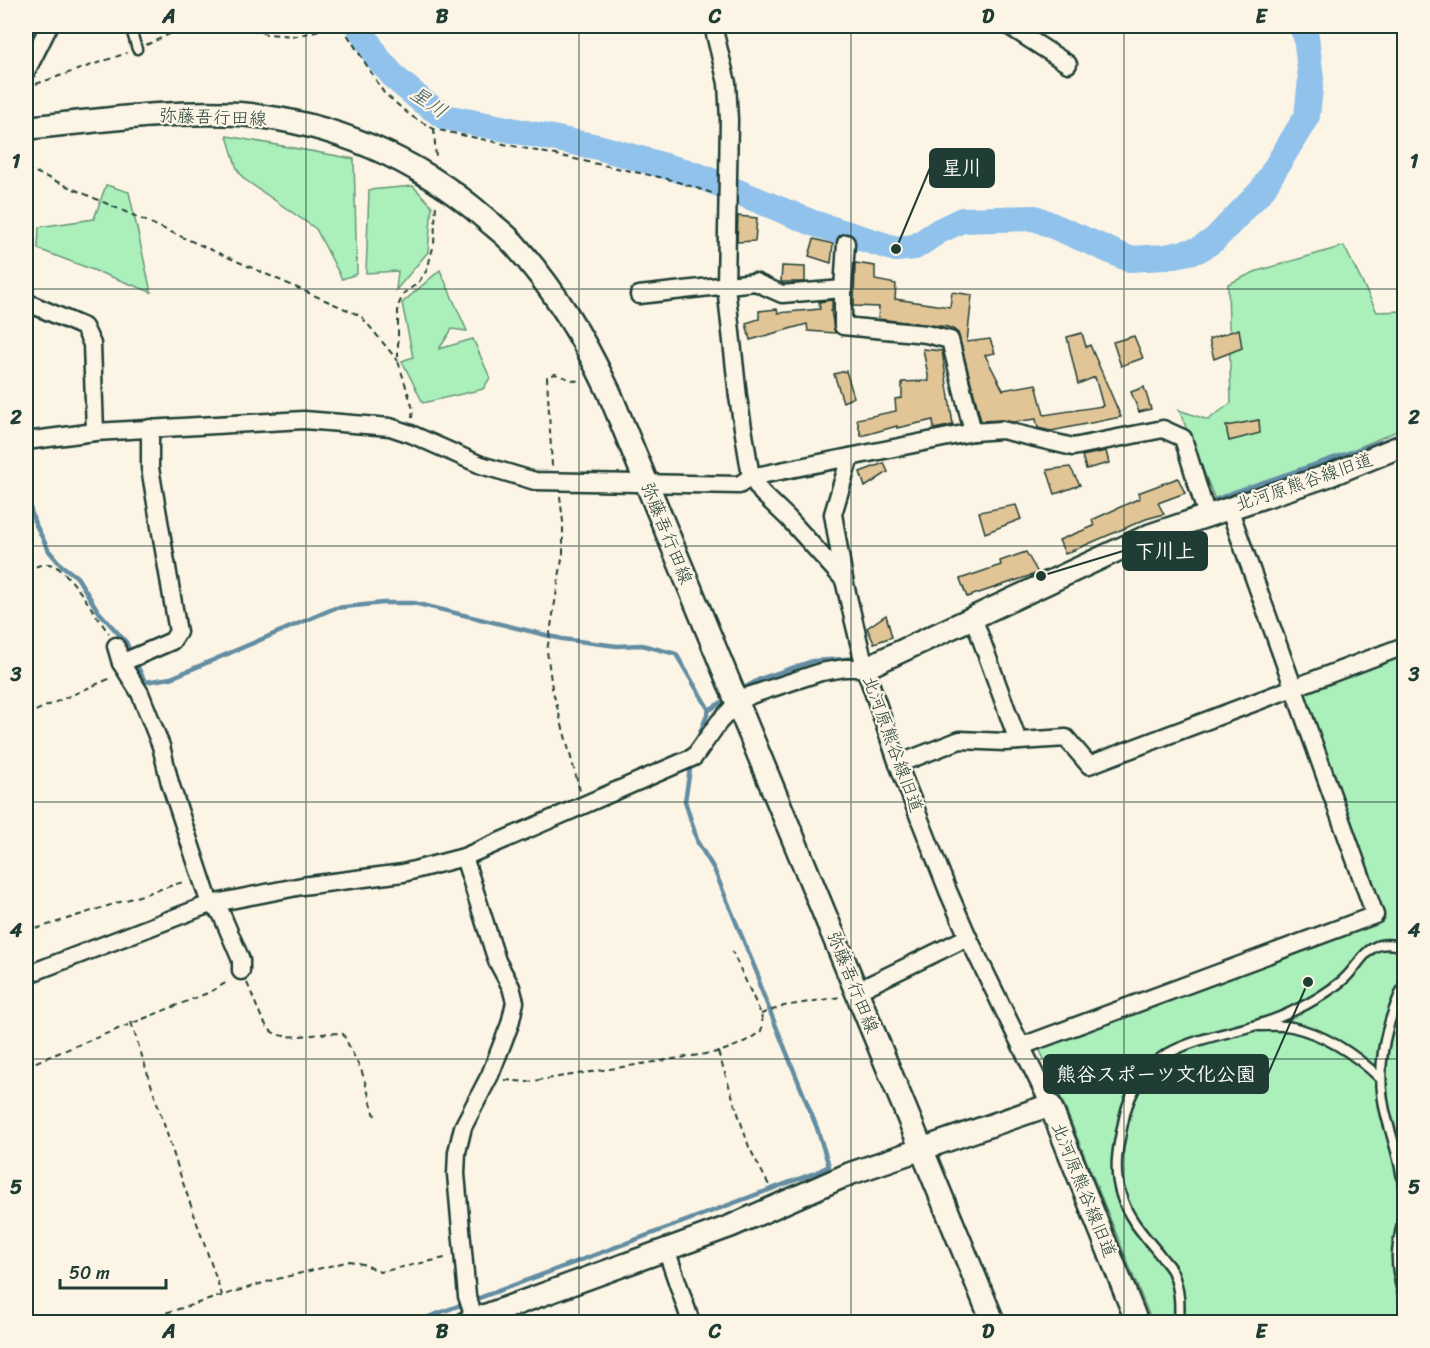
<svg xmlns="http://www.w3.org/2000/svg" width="1430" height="1348" font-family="Sriracha,'Klee One',sans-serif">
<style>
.green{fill:#abf0bb;stroke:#659678;stroke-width:1.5}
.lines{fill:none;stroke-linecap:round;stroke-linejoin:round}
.stream{stroke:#638da2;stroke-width:4.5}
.river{stroke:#90c2ec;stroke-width:26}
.building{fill:#e2c596;stroke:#1f3d34;stroke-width:1.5}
.service-casing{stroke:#1f3d34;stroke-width:13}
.minor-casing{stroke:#1f3d34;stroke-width:21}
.tertiary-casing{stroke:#1f3d34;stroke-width:26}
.secondary-casing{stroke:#1f3d34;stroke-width:27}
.path{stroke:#1f3d34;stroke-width:2;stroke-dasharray:6 4.5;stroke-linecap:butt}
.service{stroke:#fcf5e5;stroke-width:8}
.minor{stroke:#fcf5e5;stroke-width:16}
.tertiary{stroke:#fcf5e5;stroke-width:21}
.secondary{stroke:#fcf5e5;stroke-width:22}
.grid{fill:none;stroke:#1f3d34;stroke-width:1.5;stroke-opacity:0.55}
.labels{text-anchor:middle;stroke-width:4.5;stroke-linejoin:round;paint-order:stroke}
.street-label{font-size:18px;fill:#1f3d34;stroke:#fcf5e5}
.water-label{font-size:20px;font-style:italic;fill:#3b5e62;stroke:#fcf5e5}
.leader{fill:none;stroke:#1f3d34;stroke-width:2}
.callout-dot{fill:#1f3d34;stroke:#fcf5e5;stroke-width:2}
.callout{fill:#1f3d34;stroke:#1f3d34;stroke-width:2}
.callout-label{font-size:20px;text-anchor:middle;font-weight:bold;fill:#fff}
.neatline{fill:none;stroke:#1f3d34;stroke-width:2}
.grid-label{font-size:20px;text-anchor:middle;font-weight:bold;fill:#1f3d34}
</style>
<rect width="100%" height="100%" fill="#fcf5e5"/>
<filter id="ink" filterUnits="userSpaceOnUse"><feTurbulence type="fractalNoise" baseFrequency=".0167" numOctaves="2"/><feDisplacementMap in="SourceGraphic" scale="12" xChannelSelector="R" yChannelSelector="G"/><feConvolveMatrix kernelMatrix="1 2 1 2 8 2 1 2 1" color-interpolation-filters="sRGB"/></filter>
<g filter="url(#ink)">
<g class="green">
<path d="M227,136L354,159L357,274L342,279L316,229L244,179L237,169Z"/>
<path d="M106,185L129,192L151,292L38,249L39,227L94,219Z"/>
<path d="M413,186L432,206L428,252L396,290L398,271L366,273L369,190Z"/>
<path d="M1344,246L1377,312L1404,311V428L1325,462L1216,502L1179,410L1208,420L1231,403L1228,284L1257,271Z"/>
<path d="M440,270L467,331L452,329L439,349L473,339L490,378L483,389L423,403L402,361L413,357L402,303Z"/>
<path d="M1404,651V1322H1152L1062,1100L1038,1046L1385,919L1299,690Z"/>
</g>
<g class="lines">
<g class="stream">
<path d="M26,494L34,521L49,551L61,565L77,577L98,611L126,642L131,653"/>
<path d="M1170,518L1232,493L1404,434"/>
<path d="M135,661L145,682L171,678L335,608L383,603H414L562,639L617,646L642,645L676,654L709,710"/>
<path d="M739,691L760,679L813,661L859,658"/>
<path d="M698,738L709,710L730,697"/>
<path d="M415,1322L817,1172L829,1166L817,1128L759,984V978L714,869L698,843L685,801L691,763"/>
</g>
<path class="river" d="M359,26L376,56L395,78L422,101L445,117L598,147L697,175L813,223L896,249L915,247L939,231L962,220L1035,218L1129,259L1166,257L1198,250L1214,240L1262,190L1307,116L1311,79L1306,36L1301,26"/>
</g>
<g class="building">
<path d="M738,216L757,218L755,241L737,242Z"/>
<path d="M814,239L833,244L831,263L809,256Z"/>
<path d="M855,263L875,266V280L896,284L895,299L950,307L952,292L972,295L967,342L990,339L995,353L985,355L1003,390L1036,384L1044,415L1103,406L1095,377L1078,384L1067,337L1082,333L1086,347L1090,345L1121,417L1051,431L1038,428L1036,419L1013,422L1002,420L981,421L958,333L953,329L948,328V327L878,319L879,307L854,306Z"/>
<path d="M782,266L805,267V282H781Z"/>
<path d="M832,300V311H831L835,333L808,331L807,324L750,340L746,323L759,319V311L777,309L778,313L820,309L819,302Z"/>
<path d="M1239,329L1242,348L1214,359L1209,339Z"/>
<path d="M1134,336L1143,358L1121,366L1113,342Z"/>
<path d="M923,349L942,351L953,425L934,429L933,420L897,428V426L861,436L857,419L896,411L895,399L902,398V382L929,381Z"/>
<path d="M846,371L854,397L843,402L834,374Z"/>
<path d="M1144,387L1151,409L1139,412L1131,392Z"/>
<path d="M1259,420L1260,433L1229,441L1226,426Z"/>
<path d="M1106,451L1109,463L1086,469L1082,456Z"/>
<path d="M884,463L888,472L865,487L860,472Z"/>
<path d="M1070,467L1080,485L1055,494L1047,470Z"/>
<path d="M1178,478L1185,493L1158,503L1164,514L1146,519L1065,554L1059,540L1094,526L1092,520L1140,498L1138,493Z"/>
<path d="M1016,505L1021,519L985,533L979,512Z"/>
<path d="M1026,552L1038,573L967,597L960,579L1001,565L1000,561Z"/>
<path d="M886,615L892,637L874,643L867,628Z"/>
</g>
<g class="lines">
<defs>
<g id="service">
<path d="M130,26L137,49"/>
<path d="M1404,985C1384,1028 1374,1072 1387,1119C1394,1144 1402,1168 1404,1195C1406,1216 1398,1234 1397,1254C1396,1270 1400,1285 1404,1299"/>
<path d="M1259,1026C1270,1026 1282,1025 1292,1027C1327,1035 1356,1055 1381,1079"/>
<path d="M1179,1322C1180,1305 1180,1290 1173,1273C1171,1267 1164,1261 1160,1255C1145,1236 1128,1219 1121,1195C1112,1168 1119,1141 1125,1114C1130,1093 1145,1067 1165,1055C1206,1032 1252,1032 1293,1011C1311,1003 1327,993 1343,980C1365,960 1366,936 1404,947"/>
</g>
<g id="minor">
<path d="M713,26L727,83L729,120L726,286L738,397L751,477L762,493L788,518L844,580L865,668L898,764L948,891L968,937L1050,1105"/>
<path d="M1009,26L1068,64"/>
<path d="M26,72L49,26"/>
<path d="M843,289L846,243"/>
<path d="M639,295L755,282L782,294L843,289V326L926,334L950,340L973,432"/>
<path d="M26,302L84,327L92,344L95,432"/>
<path d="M26,441L95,432L304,420L390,427L411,434L481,465L535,481L739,485L751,477L973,432L1002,430L1073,447L1163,429L1183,438L1207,516"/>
<path d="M844,579L833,514L850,457"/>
<path d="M973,617L1018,741"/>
<path d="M116,646L121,663L140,693L161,746L170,783L210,904L221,913L241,960V971"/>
<path d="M121,663L172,641L178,632L150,468V428"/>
<path d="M898,764L960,740L1005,742L1066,738L1089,765L1404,646"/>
<path d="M464,857L497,961L511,987L515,1002L510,1024L490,1075L463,1127L457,1152L456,1174L467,1296L475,1320"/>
<path d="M26,975L210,904L302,886L403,873L464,857L694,757L719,722L737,703L751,695L821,672L845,668H865"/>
<path d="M857,991L968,937"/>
<path d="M1022,1046L1375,915L1229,508"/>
<path d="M666,1249L691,1322"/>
</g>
<g id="tertiary">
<path d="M865,668L1150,535L1330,475L1404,445"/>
<path d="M467,1322L731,1226L849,1174L1050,1105L1137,1322"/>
</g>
<path id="secondary" d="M26,128C96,121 168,110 239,114C330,121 418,159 486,219C495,227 505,234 513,243C554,288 583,337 609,392L993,1322"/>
</defs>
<use href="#service" class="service-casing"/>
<use href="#minor" class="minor-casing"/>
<use href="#tertiary" class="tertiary-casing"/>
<use href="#secondary" class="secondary-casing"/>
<g class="path">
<path d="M241,26L266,34L297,36L334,26"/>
<path d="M342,26L384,93L411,116L434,129L668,179L712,193"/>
<path d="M146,45L172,33L183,26"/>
<path d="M36,84L127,53"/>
<path d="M434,129L436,159"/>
<path d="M26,168L361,316L398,361"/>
<path d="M412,418L413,409L398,361V306L404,293L418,283L427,270L434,244L436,204"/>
<path d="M552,466L547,377L555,374L575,381L581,380"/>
<path d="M560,496L563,522V553L547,651L552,688L580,791"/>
<path d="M26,570C32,568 41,564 48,564C67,564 96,618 109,633"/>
<path d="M26,715L111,678"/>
<path d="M26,725L28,733L26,734"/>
<path d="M26,932L186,881"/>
<path d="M247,983C254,997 259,1018 270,1030C284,1044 324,1030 343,1034L362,1072L375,1116"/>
<path d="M761,1014L784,1006L840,997"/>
<path d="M131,1022L181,1177L222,1295"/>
<path d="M718,1052L749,1147L771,1189"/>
<path d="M26,1066L210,992L229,981"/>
<path d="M505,1080L527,1082L718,1052C734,1047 747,1042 761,1031L763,1024L761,1014L732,951"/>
<path d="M136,1322L273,1280L350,1261L366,1265L380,1272L449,1257"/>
</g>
<use href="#service" class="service"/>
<use href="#minor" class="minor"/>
<use href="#tertiary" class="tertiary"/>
<use href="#secondary" class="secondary"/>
</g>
</g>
<path class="grid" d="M306,26V1322M579,26V1322M851,26V1322M1124,26V1322M26,289H1404M26,546H1404M26,802H1404M26,1059H1404"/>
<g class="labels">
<g class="street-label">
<text transform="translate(213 117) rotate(2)" y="6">弥藤吾行田線</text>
<text transform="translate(1304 482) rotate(-19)" y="6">北河原熊谷線旧道</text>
<text transform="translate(667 533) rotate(68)" y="6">弥藤吾行田線</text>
<text transform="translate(893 744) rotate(70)" y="6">北河原熊谷線旧道</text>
<text transform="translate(853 982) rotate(68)" y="6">弥藤吾行田線</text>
<text transform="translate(1084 1190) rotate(68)" y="6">北河原熊谷線旧道</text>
</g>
<g class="water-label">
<text transform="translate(429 102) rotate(34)" y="7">星川</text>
</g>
</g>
<path class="leader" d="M896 249L930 168M1041 576L1123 551M1308 982L1268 1074"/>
<g class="callout-dot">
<circle cx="896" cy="249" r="6"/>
<circle cx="1041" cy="576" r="6"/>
<circle cx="1308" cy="982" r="6"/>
</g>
<g class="callout">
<rect x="930" y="149" width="64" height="38" rx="6"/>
<rect x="1123" y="532" width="84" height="38" rx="6"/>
<rect x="1044" y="1055" width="224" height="38" rx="6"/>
</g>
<g class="callout-label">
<text x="962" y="175">星川</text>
<text x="1165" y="558">下川上</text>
<text x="1156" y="1081">熊谷スポーツ文化公園</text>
</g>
<rect width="1430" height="1348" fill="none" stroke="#fcf5e5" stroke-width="66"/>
<path d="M60 1279v9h106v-9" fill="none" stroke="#1f3d34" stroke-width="3"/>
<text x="69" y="1279" font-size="18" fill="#1f3d34" stroke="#fcf5e5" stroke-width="4.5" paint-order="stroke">50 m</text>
<rect x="33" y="33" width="1364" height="1282" class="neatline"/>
<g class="grid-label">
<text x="169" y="23">A</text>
<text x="442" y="23">B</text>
<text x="715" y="23">C</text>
<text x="988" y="23">D</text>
<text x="1261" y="23">E</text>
<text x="16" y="168">1</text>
<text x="1414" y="168">1</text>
<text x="16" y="424">2</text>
<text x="1414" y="424">2</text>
<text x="16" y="681">3</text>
<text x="1414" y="681">3</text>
<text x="16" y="937">4</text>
<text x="1414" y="937">4</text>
<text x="16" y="1194">5</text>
<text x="1414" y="1194">5</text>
<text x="169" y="1338">A</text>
<text x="442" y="1338">B</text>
<text x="715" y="1338">C</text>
<text x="988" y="1338">D</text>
<text x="1261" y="1338">E</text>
</g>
</svg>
